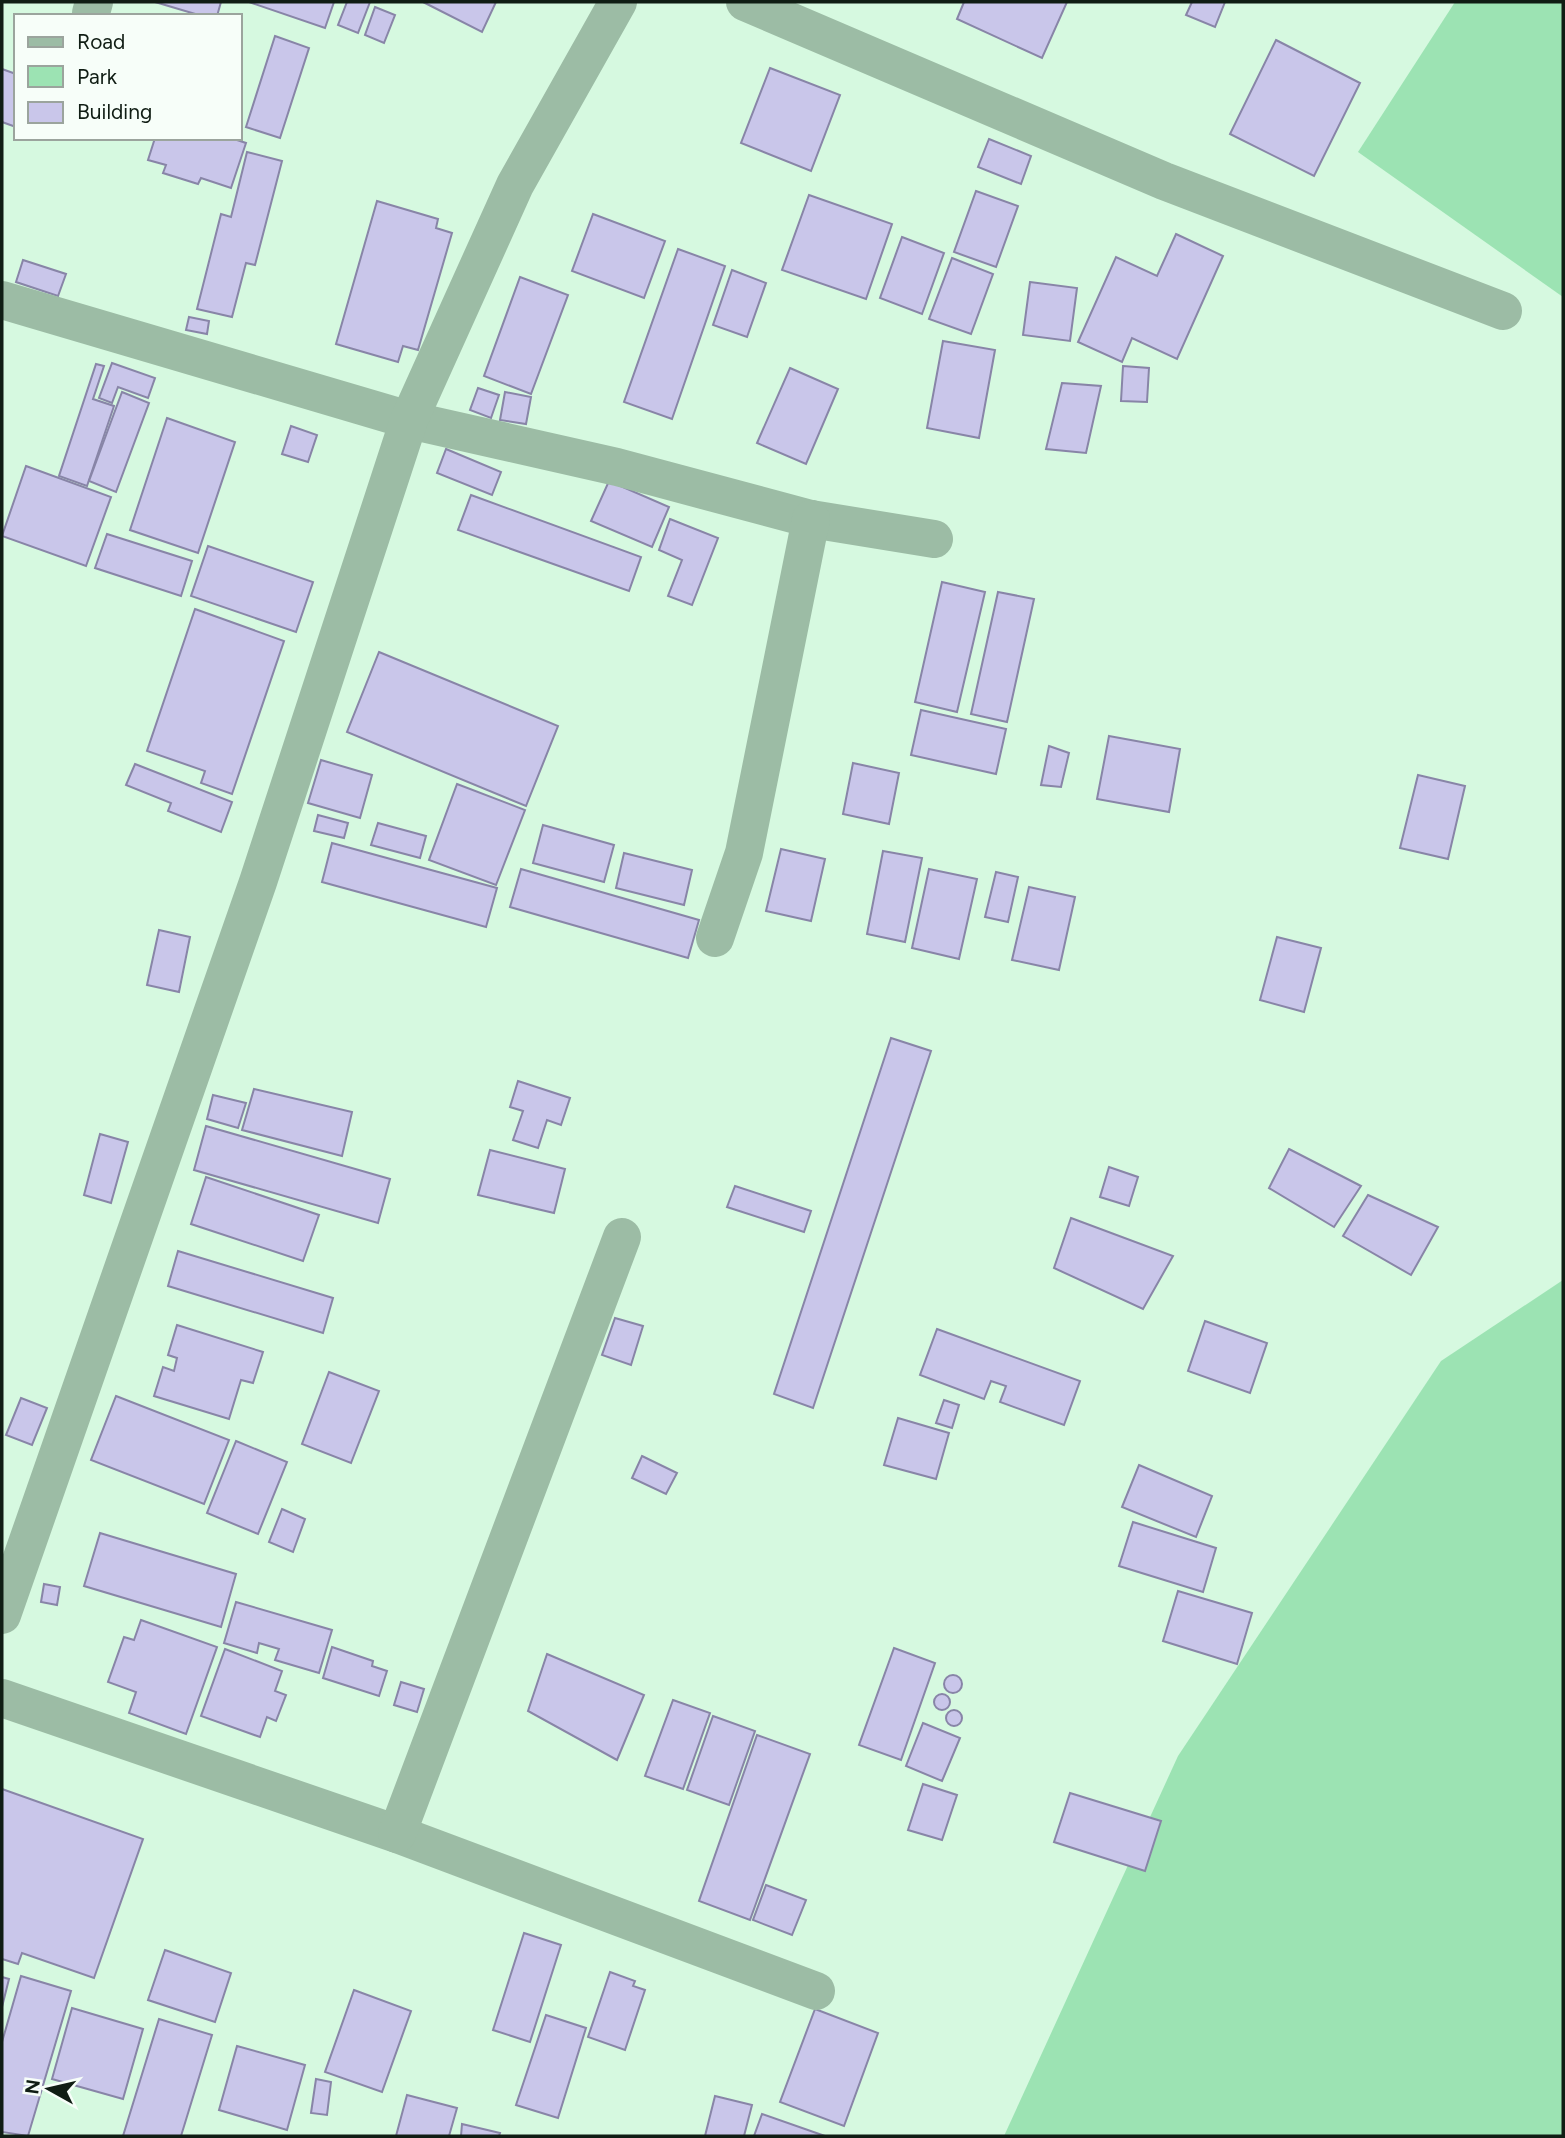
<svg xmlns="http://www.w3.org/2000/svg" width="1565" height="2138" font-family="Figtree,sans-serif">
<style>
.green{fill:#9ce3b3}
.building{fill:#c9c6ea;stroke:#8885a7;stroke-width:2}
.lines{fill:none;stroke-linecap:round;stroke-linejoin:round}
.minor{stroke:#9cbca5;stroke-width:38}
</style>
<rect width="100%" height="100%" fill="#d6f9e0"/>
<g class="green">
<path d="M1455,2H1563V297L1358,152Z"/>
<path d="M1563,1280V2136H1004L1178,1756L1441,1361Z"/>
</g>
<g class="building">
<path d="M155,2H221L217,16H202Z"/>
<path d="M249,2H334L325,28Z"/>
<path d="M347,2H370L358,33L338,25Z"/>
<path d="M423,2H496L482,32Z"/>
<path d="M964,2H1067L1042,58L957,19Z"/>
<path d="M1192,2H1225L1215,27L1186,15Z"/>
<path d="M375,7L395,15L384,43L365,35Z"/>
<path d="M275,36L309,48L280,138L246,127Z"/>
<path d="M1276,40L1360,83L1314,176L1230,134Z"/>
<path d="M770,68L840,95L811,171L741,143Z"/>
<path d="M2,69L16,74V127L2,122Z"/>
<path d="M155,138H231L246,143L231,188L201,178L198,184L163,173L166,165L148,160Z"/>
<path d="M989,139L1031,156L1021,184L978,167Z"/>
<path d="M247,152L282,161L255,265L246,263L232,317L197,309L221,214L231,217Z"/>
<path d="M976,191L1018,206L996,267L954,252Z"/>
<path d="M809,195L892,224L866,299L782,270Z"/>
<path d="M377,201L438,219L436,228L452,233L418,350L403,346L398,362L336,344Z"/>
<path d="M593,214L665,241L644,298L572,271Z"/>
<path d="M1176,234L1223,256L1177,359L1132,338L1122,362L1078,342L1116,257L1157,276Z"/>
<path d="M902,237L944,253L922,314L880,298Z"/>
<path d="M678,249L725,266L672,419L624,402Z"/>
<path d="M952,258L993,274L971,334L929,319Z"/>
<path d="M23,260L66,274L58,296L16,282Z"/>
<path d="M732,270L766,283L747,337L713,325Z"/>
<path d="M520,277L568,295L531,394L484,376Z"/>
<path d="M1030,282L1077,288L1070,341L1023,335Z"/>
<path d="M189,317L209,321L207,334L186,330Z"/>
<path d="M943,341L995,350L979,438L927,428Z"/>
<path d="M112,363L155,378L148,398L118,387L112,403L99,398Z"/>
<path d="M96,364L104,366L93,399L114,406L87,486L59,476Z"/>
<path d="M1123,366L1149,368L1147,402L1121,401Z"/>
<path d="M790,368L838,389L806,464L757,443Z"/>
<path d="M1062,383L1101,386L1086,453L1046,449Z"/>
<path d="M478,388L499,395L491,418L470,410Z"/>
<path d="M122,392L149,403L116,492L89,481Z"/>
<path d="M505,392L531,397L526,424L500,420Z"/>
<path d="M167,418L235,442L198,553L130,530Z"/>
<path d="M291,426L317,435L308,462L282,454Z"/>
<path d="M446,449L501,472L492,495L437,473Z"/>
<path d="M26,466L111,497L86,566L2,536Z"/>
<path d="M609,481L669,507L652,547L591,521Z"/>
<path d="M471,495L641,557L629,591L458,530Z"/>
<path d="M670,519L718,538L692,605L668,596L682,560L659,550Z"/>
<path d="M107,534L192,561L181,596L95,568Z"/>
<path d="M208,546L313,582L296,632L191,596Z"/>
<path d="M942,582L985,592L957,712L915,702Z"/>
<path d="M998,592L1034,599L1007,722L971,714Z"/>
<path d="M195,609L284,641L232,794L201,783L205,771L147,751Z"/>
<path d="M379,652L558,726L526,806L347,732Z"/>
<path d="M921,710L1006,729L996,774L911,755Z"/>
<path d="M1109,736L1180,749L1169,812L1097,799Z"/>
<path d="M1049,746L1069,753L1061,787L1041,785Z"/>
<path d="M321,760L372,775L360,818L308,803Z"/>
<path d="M853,763L899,773L889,824L843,814Z"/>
<path d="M135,764L232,802L221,832L168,811L171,803L126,785Z"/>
<path d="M1418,775L1465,786L1448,859L1400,848Z"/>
<path d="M457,784L525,810L496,885L429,860Z"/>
<path d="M318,815L348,823L344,838L314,831Z"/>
<path d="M378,823L426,836L420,858L371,845Z"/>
<path d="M543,825L614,845L604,882L533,863Z"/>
<path d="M332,843L497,888L486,927L322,882Z"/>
<path d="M781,849L825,859L811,921L766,911Z"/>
<path d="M883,851L922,858L905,942L867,934Z"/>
<path d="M624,853L692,870L684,905L616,888Z"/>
<path d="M521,869L699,920L688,958L510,907Z"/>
<path d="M929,869L977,879L959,959L912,948Z"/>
<path d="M996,872L1018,877L1008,922L985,917Z"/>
<path d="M1029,887L1075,897L1059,970L1012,960Z"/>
<path d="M159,930L190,937L179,992L147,985Z"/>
<path d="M1277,937L1321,948L1304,1012L1260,1000Z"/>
<path d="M891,1038L931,1051L813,1408L774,1394Z"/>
<path d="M518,1081L570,1098L561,1125L547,1120L538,1148L513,1140L523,1111L510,1107Z"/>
<path d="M254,1089L352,1112L342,1156L242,1130Z"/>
<path d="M213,1095L246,1103L238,1128L207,1119Z"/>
<path d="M206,1126L390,1179L378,1223L194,1170Z"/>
<path d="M100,1134L128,1142L111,1203L84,1195Z"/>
<path d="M1289,1149L1361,1186L1334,1227L1269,1188Z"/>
<path d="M490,1150L565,1169L554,1213L478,1195Z"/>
<path d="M1109,1167L1138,1177L1129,1206L1100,1197Z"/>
<path d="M206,1177L319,1215L303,1261L191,1224Z"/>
<path d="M735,1186L811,1211L804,1232L727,1207Z"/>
<path d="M1368,1195L1438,1227L1411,1275L1343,1236Z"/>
<path d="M1071,1218L1173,1256L1143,1309L1054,1268Z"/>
<path d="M178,1251L333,1298L323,1333L168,1286Z"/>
<path d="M615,1318L643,1326L631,1365L602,1355Z"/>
<path d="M1205,1321L1267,1343L1250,1393L1188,1371Z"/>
<path d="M177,1325L263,1352L253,1383L241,1380L229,1419L154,1396L163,1367L174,1371L177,1358L168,1355Z"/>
<path d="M937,1329L1080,1381L1064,1425L1000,1402L1006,1386L991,1381L984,1399L920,1375Z"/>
<path d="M329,1372L379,1391L351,1463L302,1444Z"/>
<path d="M116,1396L229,1440L204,1504L91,1460Z"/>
<path d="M21,1398L47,1408L32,1445L6,1435Z"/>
<path d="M944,1400L959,1405L952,1428L936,1423Z"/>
<path d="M898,1418L949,1433L936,1479L884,1465Z"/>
<path d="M236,1441L287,1462L258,1534L207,1513Z"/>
<path d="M642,1456L677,1473L666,1494L632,1478Z"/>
<path d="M1139,1465L1212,1496L1196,1537L1122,1507Z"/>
<path d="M282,1509L305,1519L293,1552L269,1542Z"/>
<path d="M1133,1522L1216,1548L1203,1592L1119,1566Z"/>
<path d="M100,1533L236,1574L221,1627L84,1586Z"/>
<path d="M44,1584L60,1587L57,1605L41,1602Z"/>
<path d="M1178,1591L1252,1613L1237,1664L1163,1641Z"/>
<path d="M236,1602L332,1630L319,1673L275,1660L279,1649L259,1643L257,1653L224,1643Z"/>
<path d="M141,1620L217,1647L186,1734L129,1713L136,1692L108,1682L124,1637L134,1640Z"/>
<path d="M332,1647L373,1661L372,1666L387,1671L379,1696L323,1678Z"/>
<path d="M894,1648L935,1663L901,1760L859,1745Z"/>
<path d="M225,1649L282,1671L275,1691L286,1695L276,1721L267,1717L260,1737L201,1716Z"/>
<path d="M547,1654L644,1695L617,1760L528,1711Z"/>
<circle cx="953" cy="1684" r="9"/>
<path d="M401,1682L424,1689L417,1712L394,1705Z"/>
<circle cx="942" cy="1702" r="8"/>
<path d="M673,1700L710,1713L683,1789L645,1776Z"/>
<circle cx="954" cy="1718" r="8"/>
<path d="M713,1716L755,1731L729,1805L687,1790Z"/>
<path d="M923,1723L960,1738L942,1781L906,1766Z"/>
<path d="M757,1735L810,1754L750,1920L699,1901Z"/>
<path d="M923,1784L957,1795L942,1840L908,1830Z"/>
<path d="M2,1789L143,1839L94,1978L22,1953L18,1964L2,1959Z"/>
<path d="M1070,1793L1161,1821L1145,1871L1054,1842Z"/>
<path d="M766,1885L806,1900L792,1935L753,1920Z"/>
<path d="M524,1933L561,1945L530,2042L493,2030Z"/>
<path d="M165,1950L231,1973L215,2022L148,2000Z"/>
<path d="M610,1972L635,1981L633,1986L645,1990L625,2050L588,2037Z"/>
<path d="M21,1976L71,1991L28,2136L2,2132V2042Z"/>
<path d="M2,1977L9,1979L2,2007Z"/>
<path d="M354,1990L411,2011L382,2092L325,2072Z"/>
<path d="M72,2008L143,2029L123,2099L52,2079Z"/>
<path d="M815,2009L878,2033L844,2126L780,2102Z"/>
<path d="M546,2015L586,2028L558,2118L516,2105Z"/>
<path d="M159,2019L212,2035L181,2136H123Z"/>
<path d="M237,2046L305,2065L287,2130L219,2110Z"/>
<path d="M316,2079L331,2082L327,2115L311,2113Z"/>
<path d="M407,2095L457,2108L449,2136H396Z"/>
<path d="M715,2096L752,2105L744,2136H705Z"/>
<path d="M762,2114L825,2136H754Z"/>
<path d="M462,2124L500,2133L499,2136H461Z"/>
</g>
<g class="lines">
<g class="minor">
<path d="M745,2L1164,181L1503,311"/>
<path d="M91,13L94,2"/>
<path d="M2,300L409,420L617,467L811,519L934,539"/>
<path d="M715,938L744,853L811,519"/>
<path d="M2,1615L258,882L409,420L515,185L618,2"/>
<path d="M2,1698L397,1834L816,1991"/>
<path d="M397,1834L622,1237"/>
</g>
</g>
<rect width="1565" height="2138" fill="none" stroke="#101d14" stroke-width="7"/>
<rect x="14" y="14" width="228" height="126" fill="#f7fef9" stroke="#9ba49d" stroke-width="2"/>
<rect x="28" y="37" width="35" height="10" fill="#9cbca5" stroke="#9ba49d" stroke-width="2"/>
<text x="77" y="49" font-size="21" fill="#101d14">Road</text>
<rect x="28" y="66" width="35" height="21" fill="#9ce3b3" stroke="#9ba49d" stroke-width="2"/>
<text x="77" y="84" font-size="21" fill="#101d14">Park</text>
<rect x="28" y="102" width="35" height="21" fill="#c9c6ea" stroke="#9ba49d" stroke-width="2"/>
<text x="77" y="119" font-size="21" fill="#101d14">Building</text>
<g transform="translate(49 2089) rotate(278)" stroke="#f7fef9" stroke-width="5" paint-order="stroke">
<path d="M0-5L12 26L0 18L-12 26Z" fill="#101d14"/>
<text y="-10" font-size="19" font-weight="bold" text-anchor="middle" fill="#101d14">N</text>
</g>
</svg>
